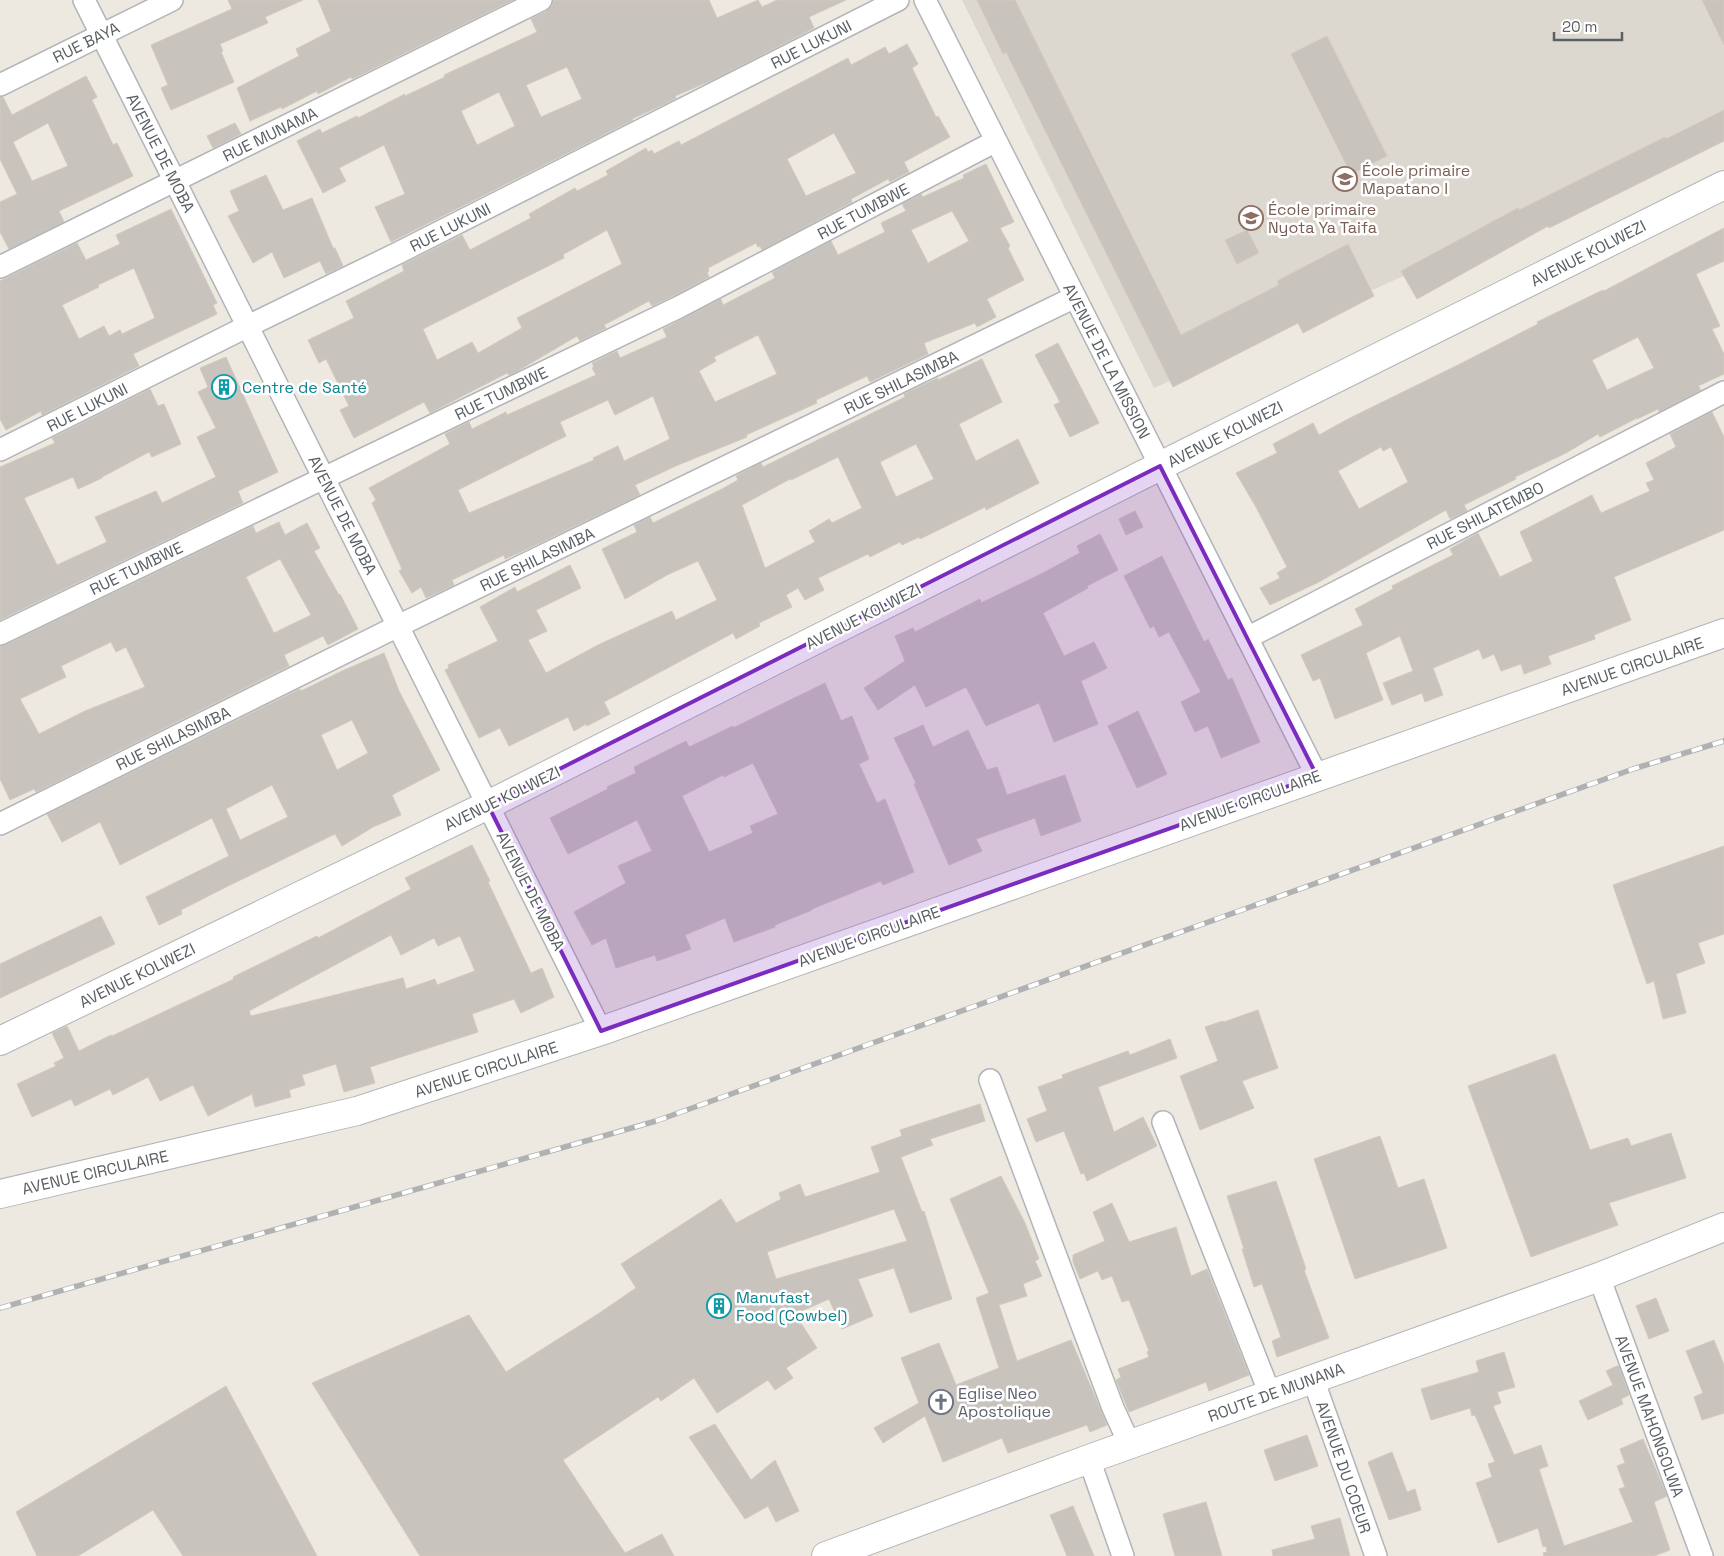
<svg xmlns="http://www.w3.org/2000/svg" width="1724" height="1556" font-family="'Space Grotesk',sans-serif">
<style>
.education{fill:#ddd8cf}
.building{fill:#c8c3bd;stroke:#d2c9be;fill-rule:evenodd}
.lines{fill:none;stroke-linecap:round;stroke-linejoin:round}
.minor-casing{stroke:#b1b5b9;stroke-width:24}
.tertiary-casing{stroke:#b1b5b9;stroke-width:30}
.secondary-casing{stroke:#b2b8bc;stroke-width:30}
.minor{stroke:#fff;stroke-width:21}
.tertiary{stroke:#fff;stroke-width:28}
.secondary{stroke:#fff;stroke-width:28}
.rail-casing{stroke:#b0b1b2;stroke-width:5.5}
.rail{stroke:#fff;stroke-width:4;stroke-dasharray:11;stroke-linecap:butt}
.marked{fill:#7b2cbf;fill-opacity:0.2;stroke:#7b2cbf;stroke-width:4;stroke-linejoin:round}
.labels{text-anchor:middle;stroke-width:5;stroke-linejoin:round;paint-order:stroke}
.street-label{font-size:16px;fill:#595f63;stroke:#fff}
.education-label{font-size:16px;fill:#785e54;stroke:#fff;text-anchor:start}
.culture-label{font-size:16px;fill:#0d838f;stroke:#fff;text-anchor:start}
.worship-label{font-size:16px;fill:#5b616d;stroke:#fff;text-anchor:start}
</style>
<rect width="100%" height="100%" fill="#ede8e0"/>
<path class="education" d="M962,0H1724V132L1154,388Z"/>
<g class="building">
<path d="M228,0H303L265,17L268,23L220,44L223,51L221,52L234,82L171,110L161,88L168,85L151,45L232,9Z"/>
<path d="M318,0H513L352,79L351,77L318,94L317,91L282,109L281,107L250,121L237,88L299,56L296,49L331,31Z"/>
<path d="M553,0H709L717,18L758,0L762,7L777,0H846L809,17L814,28L715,79L675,96L676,98L667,103L632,119L633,120L391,242L375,207L405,194L384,145L339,168L346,181L323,193L297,141L320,129L322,133L357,116L358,118L405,94V96L445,77L444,75L537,32L531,19L547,11L552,6ZM567,67L582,99L541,117L526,85ZM499,92L515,126L477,145L461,111Z"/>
<path d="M977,0H1015L1181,335L1279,285L1277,281L1348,244L1374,296L1303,333L1298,323L1173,387L1006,52L1003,54Z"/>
<path d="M1702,0H1724V45Z"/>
<path d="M1327,36L1387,156L1351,174L1291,54Z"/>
<path d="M907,44L918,64L912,68L936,117L938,116L950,137L904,162L909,172L890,182L888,179L851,199L852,202L762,250L760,246L758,247L756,243L708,268L709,271L707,272L709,277L673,296L652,306L649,301L604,325L606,328L580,341L577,336L514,373L509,375L507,373L430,413L424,402L354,438L340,410L349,406L326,359L319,363L308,340L354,318L346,301L404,271L402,265L462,235L470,250L531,218L529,214L575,188L577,191L608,175L606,171L646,148L648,152L652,150L654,154L679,141L681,145L848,58L851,65L885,47L889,54ZM834,133L856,173L806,196L787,159ZM607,230L622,264L517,318L522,328L478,353L472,342L437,360L423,329L564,258L563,255L564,254Z"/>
<path d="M86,76L97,97L92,100L113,145L117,143L133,176L59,211L64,222L9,249L0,232V202L17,194L0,159V97H3L12,115ZM48,123L68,166L32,181L13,142Z"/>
<path d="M1724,110V141L1549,228L1548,226L1417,299L1401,271L1518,208L1519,210L1665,137L1666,139Z"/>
<path d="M235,123L241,134L213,148L207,136Z"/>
<path d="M986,164L1014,222L1000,228L1010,246L1008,248L1024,280L987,299L996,317L977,327L975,323L924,343L928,354L870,382L867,376L816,400L817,403L746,435L747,437L678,465L635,485L640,495L523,551L505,559L504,555L452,580L454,585L426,598L421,587L412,593L399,571L402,569L372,503L376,500L369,488L450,444L445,434L469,422L472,429L506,412L507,415L596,375L592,368L594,367L592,363L617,351L620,358L667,337L663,329L721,299L723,305L775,278L772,272L831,241L838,255L885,232L881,223L906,211L902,204L921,194L923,197L964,178L963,175ZM952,211L969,241L928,263L911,230ZM758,335L777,374L715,402L699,371L716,361L714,357ZM653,396L670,439L624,461L618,446L593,458L594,460L469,513L458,490L566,436L560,422L608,400L615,415Z"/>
<path d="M266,175L283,210L312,198L333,248H335L343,266L326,274L320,261L284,278L272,252L253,263L228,216L239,211L230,191Z"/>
<path d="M171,209L217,303L213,305L217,314L133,354L139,366L42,415L41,411L6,430L0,419V281L77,243L86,260L120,244L116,235ZM134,268L155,318L122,334L120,330L109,336L104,326L79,339L62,305L99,287L98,285Z"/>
<path d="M1724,228V261L1696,274L1720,326L1712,329L1724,354V374L1698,386L1701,390L1659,412L1658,409L1637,419V418L1600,437L1598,434L1566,453L1515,477L1516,479L1464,505L1467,511L1450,519L1446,510L1317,583L1270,605L1260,588L1280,578L1277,573L1287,567L1256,507L1236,473L1277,453L1273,444L1313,423L1319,435L1348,419L1458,365L1538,324L1537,322L1603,290L1604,291ZM1638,337L1654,368L1607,390L1592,360ZM1381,447L1383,451L1391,447L1408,482L1359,509L1338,471Z"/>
<path d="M1247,230L1259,253L1237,264L1225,240Z"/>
<path d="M1058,343L1099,423L1070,437L1054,405L1060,402L1035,355Z"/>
<path d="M226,357L278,472L238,491L243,503L0,620V467L55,443L52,438L150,389L158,406L164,404L181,444L152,457L149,452L102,477V478L78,489L73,477L24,498L57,565L107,542L95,517L156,491L162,503L216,477L197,437L216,428L198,392L208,387L200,368Z"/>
<path d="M982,359L1002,402L959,424L973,455L976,461L1018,439L1039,483L986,510L985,507L920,539L919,537L902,545L900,542L870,557L868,554L818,578L824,590L805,600L798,588L786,595L792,607L759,623L760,626L736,639L733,633L604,702L610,714L587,726L586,724L574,731L568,717L509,746L500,728L479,738L445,670L449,668L448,665L498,641L480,607L515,587L517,592L570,565L581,588L536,610L547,631L528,640L546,673L598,645L672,611L676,620L717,600L698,561L667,575L625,599L602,549L637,532L634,525L650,517L653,523L722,489L738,480L736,476L761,463L763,467L905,397L904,394L938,378V380ZM916,444L934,479L896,497L880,462ZM838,457L862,508L832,523L829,519L809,531L815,542L765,568L742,505L790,479L791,480Z"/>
<path d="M1712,412L1724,437V530L1614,577L1631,620L1594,635L1595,639L1548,656L1551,664L1524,674L1521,664L1501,671L1494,654L1483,659L1479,649L1433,668L1443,695L1425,702L1422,693L1392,705L1383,683L1413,671L1400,636L1366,653L1383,700L1335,719L1320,678L1313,681L1301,655L1363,625L1355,609L1393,589L1392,586L1453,555L1450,549L1478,533L1500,577L1533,561L1520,532L1592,495L1601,513L1650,491L1646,483L1654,480L1646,463L1676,447L1670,434Z"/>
<path d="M1135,511L1143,527L1126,535L1119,519Z"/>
<path d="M279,522L285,535L307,523L320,548L314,551L339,595L340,594L358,629L328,645L323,636L284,655L289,666L36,792L34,789L10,800L0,779V646L5,645L253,526L256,533ZM280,559L311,615L274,633L246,577ZM111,642L116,652L126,647L145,687L85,711L39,734L20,699L66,677L61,666Z"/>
<path d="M1100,534L1118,570L1087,586L1088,588L1043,613L1064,656L1094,642L1107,668L1081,681L1098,724L1054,742L1039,703L986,726L966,687L926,707L915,685L878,710L864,688L905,661L895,636L913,628L915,632L980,599L981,603L1043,573L1080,553L1077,546Z"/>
<path d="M1162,556L1204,642L1208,639L1228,680L1232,678L1260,742L1221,758L1208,726L1195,732L1181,702L1201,692L1169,632L1159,637L1154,626L1150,628L1124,576Z"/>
<path d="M384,653L399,691L440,770L392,795L401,815L373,827L342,846L335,834L226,887L181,910L182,914L159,925L146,897L229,856L212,818L120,865L100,822L62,842L47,814L300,689L301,691L342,671ZM352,720L368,753L337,770L321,735ZM272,785L288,817L240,840L226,809Z"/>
<path d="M825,683L841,721L852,716L869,759L859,764L877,803L885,799L914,872L883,885L881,881L812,909V910L775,925V927L734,942L725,918L685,935L691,949L657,961L655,955L616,968L606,938L592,945L574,912L626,883L618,866L652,851L637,820L568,854L550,818L608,789L607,787L636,773L634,767L686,741L689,747L733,726V728ZM753,763L778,814L750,826L753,833L709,852L682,796L723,775L724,777Z"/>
<path d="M1138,711L1167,774L1137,788L1108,726Z"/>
<path d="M923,725L933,747L968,730L987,770L997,767L1007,795L1065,775L1081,821L1041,836L1035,818L976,839L982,851L949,865L914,784L916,783L894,738Z"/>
<path d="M472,845L490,881L488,882L531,973L542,968L554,997L521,1013L514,999L472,1014L478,1032L370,1067L375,1083L344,1092L336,1064L302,1075L305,1085L289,1090L291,1097L255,1107L252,1094L208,1116L193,1085L160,1101L148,1077L113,1095L110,1089L75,1106L71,1099L32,1117L17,1084L56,1066L54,1063L64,1058L52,1033L67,1026L79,1051L111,1035L112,1036L234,979L233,977L317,936L318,938L411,889L405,878ZM391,935L401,955L434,938L438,946L460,936L475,971L437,985L435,979L406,989L403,978L251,1016L249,1011Z"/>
<path d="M1724,846V934L1698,943L1705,963L1676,974L1686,1013L1663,1019L1654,981L1647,984L1613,885Z"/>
<path d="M101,916L115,944L0,998V964Z"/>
<path d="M1258,1010L1278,1068L1242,1081L1254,1108L1200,1130L1180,1076L1218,1061L1205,1027L1223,1021L1224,1022Z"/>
<path d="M1170,1039L1177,1058L1098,1087L1114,1132L1143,1117L1157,1146L1087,1181L1084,1173L1081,1174L1064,1131L1036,1142L1027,1119L1047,1111L1038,1087L1063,1078L1062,1075L1128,1051L1130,1055Z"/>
<path d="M1555,1054L1590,1150L1628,1138L1631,1146L1671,1133L1686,1178L1609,1203L1618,1225L1531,1257L1468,1086Z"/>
<path d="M980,1104L985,1121L930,1139L933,1145L901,1157L922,1212L924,1211L952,1299L910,1313L894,1268L858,1279L873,1316L842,1329L829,1299L795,1314L817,1348L786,1368L793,1378L775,1390L768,1380L717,1413L694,1378L661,1401L658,1397L563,1460L625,1553L662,1534L674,1556H420L312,1383L469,1315L506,1372L598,1314L636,1288L621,1264L721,1199L736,1223L781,1199L779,1193L800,1184L805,1197L880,1172L871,1147L902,1136L900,1130ZM894,1209L907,1241L776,1279L767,1252Z"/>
<path d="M1380,1136L1398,1188L1424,1179L1447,1248L1355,1279L1314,1159Z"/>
<path d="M1001,1176L1025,1223L1039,1259L1035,1261L1042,1276L1023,1284L1027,1296L999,1305L1017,1361L1071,1340L1107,1425L1090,1432L1087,1425L1008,1453L1002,1438L943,1462L925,1416L883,1443L874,1428L919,1403L901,1358L939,1343L956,1385L999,1368L976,1298L989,1293L950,1199Z"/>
<path d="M1276,1181L1306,1269L1304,1270L1329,1338L1277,1357L1272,1341L1281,1337L1262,1284L1254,1287L1242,1249H1244L1227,1196Z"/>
<path d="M1112,1203L1129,1242L1176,1227L1191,1276L1207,1269L1249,1375L1209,1391L1206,1382L1129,1412L1116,1380L1121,1377L1118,1369L1149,1357L1147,1352L1149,1351L1129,1300L1122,1302L1112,1276L1102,1280L1098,1271L1080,1279L1073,1262V1255L1105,1241L1093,1212Z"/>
<path d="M1656,1298L1669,1331L1649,1339L1636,1306Z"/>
<path d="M1714,1340L1724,1365V1413L1702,1420L1694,1397L1703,1393L1686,1351Z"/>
<path d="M1504,1352L1515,1387L1497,1392L1501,1403L1493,1406L1514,1455L1541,1445L1548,1466L1539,1469L1564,1546L1633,1522L1619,1489L1625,1487L1617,1466L1625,1463L1620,1449L1643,1439L1667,1496L1654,1502L1670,1550L1654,1556H1544L1543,1553L1547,1552L1546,1546L1543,1547L1538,1528L1498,1543L1476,1483L1492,1477L1488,1464L1495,1462L1475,1415L1472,1416L1470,1408L1431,1420L1421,1389L1479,1372L1476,1361Z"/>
<path d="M1617,1366H1619L1629,1395L1621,1399L1623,1404L1588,1420L1579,1401L1613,1385L1606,1371Z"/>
<path d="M226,1386L317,1556H183L153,1510L78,1556H37L16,1512Z"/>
<path d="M715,1424L751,1480L775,1460L799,1511L776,1522L768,1506L745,1519L689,1437Z"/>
<path d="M1307,1435L1318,1466L1275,1481L1264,1450Z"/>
<path d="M1392,1452L1407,1492L1415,1489L1421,1510L1389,1520L1368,1462Z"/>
<path d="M1206,1502L1222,1556H1175L1163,1514Z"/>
<path d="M1073,1506L1094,1556H1067L1050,1515Z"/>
<path d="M1340,1518L1350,1556H1273L1272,1550L1315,1539L1311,1526Z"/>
</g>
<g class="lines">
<defs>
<g id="minor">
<path d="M84,0L601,1031"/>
<path d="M925,0L1317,776"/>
<path d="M0,85L172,0"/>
<path d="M0,267L541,0"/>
<path d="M0,450L248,326L400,252L898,0"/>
<path d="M0,634L679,307L996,141"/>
<path d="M1247,638L1724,392"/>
<path d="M0,824L398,626L1075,297"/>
<path d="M990,1080L1113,1408L1130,1445"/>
<path d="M1163,1122L1270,1394"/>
<path d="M1599,1277L1702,1556"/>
<path d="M1313,1379L1376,1556"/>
<path d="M1089,1459L1123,1556"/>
</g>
<g id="tertiary">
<path d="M0,1041L488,805L1160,466L1724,185"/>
<path d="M0,1194L357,1111L601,1031L1724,633"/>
</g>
<path id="secondary" d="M826,1556L1089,1459L1599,1277L1724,1227"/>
</defs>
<use href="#minor" class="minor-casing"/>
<use href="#tertiary" class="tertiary-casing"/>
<use href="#secondary" class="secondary-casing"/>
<use href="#minor" class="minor"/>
<use href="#tertiary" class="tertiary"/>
<use href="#secondary" class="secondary"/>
<defs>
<path id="rail" d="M0,1308L656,1121L1633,769L1724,741"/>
</defs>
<use href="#rail" class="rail-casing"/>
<use href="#rail" class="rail"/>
</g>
<path class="marked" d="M1160,466L1317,776L601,1031L488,805Z"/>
<defs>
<symbol id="school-ring" viewBox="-11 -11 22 22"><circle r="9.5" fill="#fff" stroke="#8d6e63" stroke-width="1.5"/><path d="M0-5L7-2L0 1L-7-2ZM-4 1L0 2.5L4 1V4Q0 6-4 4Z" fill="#8d6e63"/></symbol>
<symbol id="building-ring" viewBox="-11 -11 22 22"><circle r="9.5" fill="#fff" stroke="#0f9aa8" stroke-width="1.5"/><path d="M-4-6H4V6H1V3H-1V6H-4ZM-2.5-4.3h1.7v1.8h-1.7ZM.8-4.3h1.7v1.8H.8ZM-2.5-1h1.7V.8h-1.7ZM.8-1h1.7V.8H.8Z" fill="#0f9aa8"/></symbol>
<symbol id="church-ring" viewBox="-11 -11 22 22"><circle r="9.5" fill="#fff" stroke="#6b7280" stroke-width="1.5"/><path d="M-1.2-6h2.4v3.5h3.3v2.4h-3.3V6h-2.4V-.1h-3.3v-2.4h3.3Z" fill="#6b7280"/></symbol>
</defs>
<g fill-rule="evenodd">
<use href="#school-ring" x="1331" y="165" width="28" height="28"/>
<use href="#school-ring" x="1237" y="204" width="28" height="28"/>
<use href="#building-ring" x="210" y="373" width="28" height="28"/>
<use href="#building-ring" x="705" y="1292" width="28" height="28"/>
<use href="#church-ring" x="927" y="1388" width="28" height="28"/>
</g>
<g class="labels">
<g class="street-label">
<text transform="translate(86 42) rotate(-26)" y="6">RUE BAYA</text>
<text transform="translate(811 44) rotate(-27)" y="6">RUE LUKUNI</text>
<text transform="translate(270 134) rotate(-26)" y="6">RUE MUNAMA</text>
<text transform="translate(161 153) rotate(63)" y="6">AVENUE DE MOBA</text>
<text transform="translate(863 211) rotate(-28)" y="6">RUE TUMBWE</text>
<text transform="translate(450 227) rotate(-27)" y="6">RUE LUKUNI</text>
<text transform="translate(1588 253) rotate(-27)" y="6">AVENUE KOLWEZI</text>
<text transform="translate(1107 361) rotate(63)" y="6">AVENUE DE LA MISSION</text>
<text transform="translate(901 382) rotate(-26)" y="6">RUE SHILASIMBA</text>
<text transform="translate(501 393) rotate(-26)" y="6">RUE TUMBWE</text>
<text transform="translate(87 407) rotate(-27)" y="6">RUE LUKUNI</text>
<text transform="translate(1225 434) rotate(-27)" y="6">AVENUE KOLWEZI</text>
<text transform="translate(343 515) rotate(63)" y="6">AVENUE DE MOBA</text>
<text transform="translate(1485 515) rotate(-27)" y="6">RUE SHILATEMBO</text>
<text transform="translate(537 559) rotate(-26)" y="6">RUE SHILASIMBA</text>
<text transform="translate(136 568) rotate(-26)" y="6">RUE TUMBWE</text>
<text transform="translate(863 616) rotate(-27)" y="6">AVENUE KOLWEZI</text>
<text transform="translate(1632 666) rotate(-19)" y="6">AVENUE CIRCULAIRE</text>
<text transform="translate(173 738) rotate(-26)" y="6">RUE SHILASIMBA</text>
<text transform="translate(502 798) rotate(-26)" y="6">AVENUE KOLWEZI</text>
<text transform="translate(1250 800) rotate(-20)" y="6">AVENUE CIRCULAIRE</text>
<text transform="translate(531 891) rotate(63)" y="6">AVENUE DE MOBA</text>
<text transform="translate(869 936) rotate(-20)" y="6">AVENUE CIRCULAIRE</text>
<text transform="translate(137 975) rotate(-26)" y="6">AVENUE KOLWEZI</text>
<text transform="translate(486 1069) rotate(-18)" y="6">AVENUE CIRCULAIRE</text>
<text transform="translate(95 1172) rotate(-13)" y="6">AVENUE CIRCULAIRE</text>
<text transform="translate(1276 1392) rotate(-20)" y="6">ROUTE DE MUNANA</text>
<text transform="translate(1650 1416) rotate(70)" y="6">AVENUE MAHONGOLWA</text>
<text transform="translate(1344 1467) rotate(71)" y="6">AVENUE DU COEUR</text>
</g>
<g class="education-label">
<text x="1362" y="176">École primaire<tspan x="1362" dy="18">Mapatano I</tspan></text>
<text x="1268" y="215">École primaire<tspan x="1268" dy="18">Nyota Ya Taifa</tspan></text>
</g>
<g class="culture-label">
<text x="242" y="393">Centre de Santé</text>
<text x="736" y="1303">Manufast<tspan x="736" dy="18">Food (Cowbel)</tspan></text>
</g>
<g class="worship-label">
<text x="958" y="1399">Eglise Neo<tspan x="958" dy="18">Apostolique</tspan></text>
</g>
</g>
<path d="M1554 32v8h68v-8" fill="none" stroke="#595f63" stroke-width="2.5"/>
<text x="1562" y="32" font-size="15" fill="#595f63" stroke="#ffffff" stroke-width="4" paint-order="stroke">20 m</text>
</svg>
